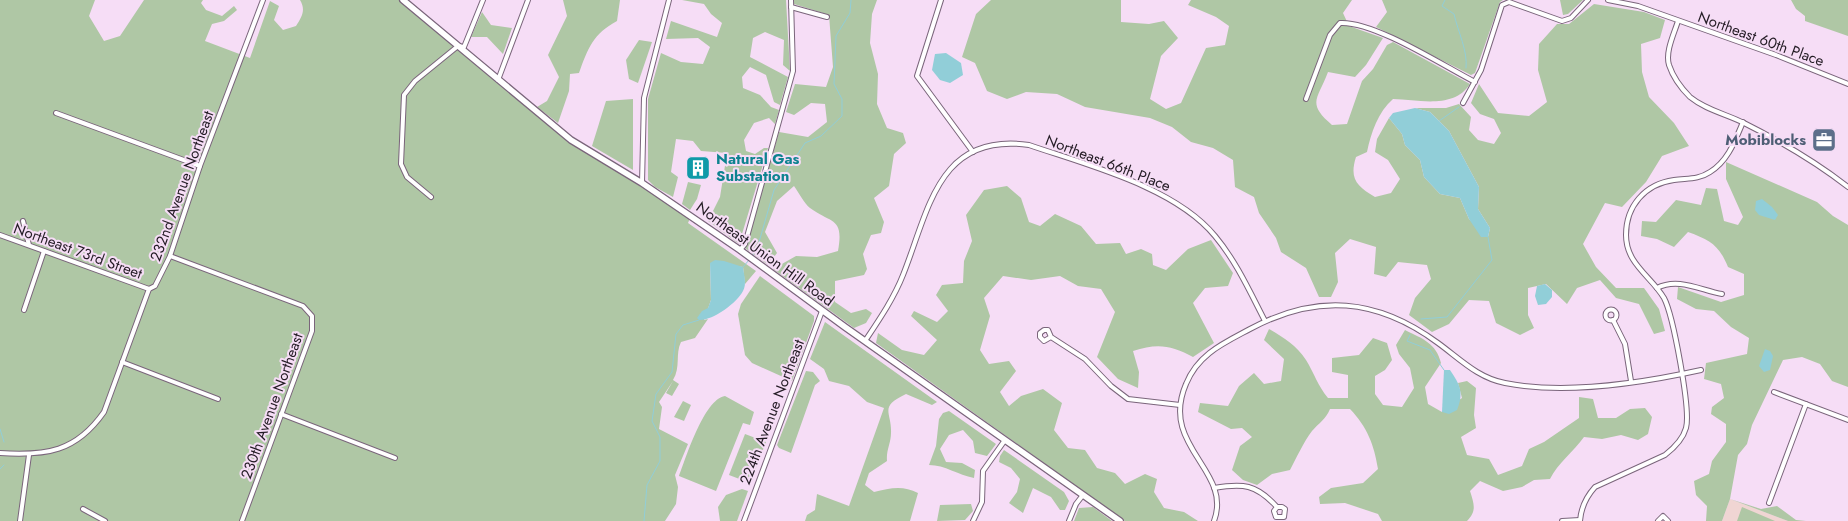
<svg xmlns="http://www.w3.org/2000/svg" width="1848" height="521" font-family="Jost,sans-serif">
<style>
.education{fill:#f0d5d3}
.green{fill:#afc7a5}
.water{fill:#91ced8}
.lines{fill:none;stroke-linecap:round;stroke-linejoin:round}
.stream{stroke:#91ced8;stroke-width:1}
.street-casing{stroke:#7a657b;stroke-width:6}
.secondary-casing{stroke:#7a657b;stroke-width:8}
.street{stroke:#fff;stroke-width:4}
.secondary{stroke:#fff;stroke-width:5.5}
.labels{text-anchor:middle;stroke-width:4;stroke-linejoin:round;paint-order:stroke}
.street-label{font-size:15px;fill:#231b24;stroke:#f6ddf6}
.service-label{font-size:15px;font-weight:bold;fill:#4e5e75;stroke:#f6ddf6;text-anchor:end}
.culture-label{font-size:15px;font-weight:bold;fill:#0d838f;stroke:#f6ddf6;text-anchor:start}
</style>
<rect width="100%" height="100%" fill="#f6ddf6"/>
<path class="education" d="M1730,499L1788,521H1722Z"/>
<g class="green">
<path d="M0,0H95L89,16L104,41L120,36L144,0H203L201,3L206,10L222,16L234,6L237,10L224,21L212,24L205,41L250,58L270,1L279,6L274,20L283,30L296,26C302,17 306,10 300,0H403L544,119L691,216L688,223L756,271L745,284L743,267L710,263L711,300L704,320L708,319L695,338L681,342C675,354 681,367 673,380L679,384L672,396L666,393L673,381L659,402L662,407L659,429L688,444L675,475L678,487L676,504L665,521H0Z"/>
<path d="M563,0H620L617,21C593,34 588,48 579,73L570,74L569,91L558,123L537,107L547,101L559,77L548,55L567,16Z"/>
<path d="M682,0H786L790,71L783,65L784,40L765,32L753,38L750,57L788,77L780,105L774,102L766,75L750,67L742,77L743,88L760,95L771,107L779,110L775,124L769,118L754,123L744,140L746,151L755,154L764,148H768L739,244L708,221L720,197L727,153L701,151L693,141L676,139L671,172L678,177L673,197L655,187L648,180V99L661,53L681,62L703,64L710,47L698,38L666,39L671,21L717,37L722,23L711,14L704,4Z"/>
<path d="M794,0H877L872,14L870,43L878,74L877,104L887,128L903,133L906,143L894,154L889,186L874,198L884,222L881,233L871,235L863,254L867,269L864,275L835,281V302L851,313L866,309L872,313L866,323L854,328L773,269L796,256L817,257L838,251C844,217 832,224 810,208C804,203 799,193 794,186L777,201L765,232L777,253L768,265L745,248L779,132L808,137L827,122L825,104L811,103L794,115L786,112L795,84L826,87L833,67L829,15L794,4Z"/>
<path d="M991,0H1121V22L1149,24L1164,21L1178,38L1161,56L1150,99L1166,109L1181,103L1206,48L1225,45L1229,26L1216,17L1188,5L1191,0H1352L1343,13L1349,26L1383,38L1366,65L1355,77L1328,72C1318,99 1306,103 1332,125L1347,124L1362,81L1373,69L1387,45L1393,42L1470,84C1454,109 1420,100 1393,99C1378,112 1371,133 1367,152L1356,157C1349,179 1357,186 1375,197L1391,193L1400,179L1388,160L1375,152L1377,139L1389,118L1402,134L1405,145L1420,160L1424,177L1440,194L1460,198L1469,219L1488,237L1490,228L1478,209L1479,187L1449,131L1430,112L1415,108H1446L1459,104L1471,117L1469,130L1478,140L1494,144L1501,133L1494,119L1480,114L1471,103L1479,84L1498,113L1529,116L1547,102L1538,70L1539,44L1557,24H1569L1594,4L1644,12L1665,20L1660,38L1641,44L1642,72L1649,97L1674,123L1689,146L1662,156L1646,182L1622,207L1605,203L1583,244L1596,267L1616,288H1644L1659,309L1665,331L1654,334L1639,304L1616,298L1600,280L1577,288L1567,304L1546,284L1528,288V315L1534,328L1520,335L1496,323L1489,301L1469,300L1449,324L1432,332L1409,315L1415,298L1431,279L1427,265L1398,262L1386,277L1374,274L1376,247L1350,239L1335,253L1338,282L1331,297H1319L1306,268L1281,252L1276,238L1259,213L1254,197L1235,187L1233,160L1213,148L1191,142L1172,127L1150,118L1085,107L1057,94L1026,92L1007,99L987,91L975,63L962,57L976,14Z"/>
<path d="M1382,0H1503L1500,2L1475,73L1471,75L1376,27L1387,12Z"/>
<path d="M1560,0H1583L1568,14L1563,15Z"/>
<path d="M1791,0H1848V36L1805,21V16L1796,9Z"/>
<path d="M482,12L491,25L512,28L503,54L487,37H471Z"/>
<path d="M639,40L652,42L638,83L629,79L626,60Z"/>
<path d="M633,99V170L592,146L606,101Z"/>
<path d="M1726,162L1817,202L1833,216L1848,225V387L1832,381L1820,364L1802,357L1783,360L1752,425L1747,444L1738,455L1730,499L1761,509L1777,506L1796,520L1806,521H1788L1730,499L1722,521H1706L1707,506L1696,495L1694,481L1709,474L1712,461L1726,442V424L1711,414L1712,407L1724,398L1721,384L1704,379L1706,363L1747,354L1749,338L1731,327L1714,311L1696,309L1677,299L1678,287L1721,302L1744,295V274L1728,267C1719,245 1710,240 1688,232L1674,247L1657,239L1641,236L1642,221L1656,222L1676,200L1701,205L1706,188L1717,189L1724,221L1738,225L1743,217L1726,179Z"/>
<path d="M688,182L701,185L697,199L690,210L682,204Z"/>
<path d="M1007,186L1021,198L1029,222L1040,226L1055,214L1081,226L1096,244L1120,243L1126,254L1141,249L1152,254L1153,265L1166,270L1188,249L1211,240L1233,273L1228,286L1205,288L1193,303L1214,343L1193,357C1171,345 1157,343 1133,351L1139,372L1138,388L1118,379L1097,357L1115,312L1101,289L1078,286L1060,276L1031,280L1003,276L984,298L990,316L980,350L989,364L1009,361L1016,371L1000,392L1009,406L1021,396L1043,389L1062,403L1054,430L1068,448L1085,450L1097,468L1115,473L1125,484L1145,474L1157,479L1154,492L1164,508L1184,512L1198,521H1125L876,343L878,333L902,350L924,355L937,340L911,316L914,311L937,322L948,311L936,295L942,285L963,283L964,261L972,241L966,215L984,190Z"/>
<path d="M760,276L814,316V321L792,381L752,363L745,355L738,314L741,304Z"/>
<path d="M825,322L937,402L932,405L906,394C878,407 892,412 891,433C891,443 886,450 887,461L869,473L865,485L874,492C890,488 903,485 918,493L910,521H805L807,515L815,510L817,494L849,506L884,408L867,402L849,386L829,381L824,369L810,359Z"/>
<path d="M1269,329C1283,337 1297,346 1306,360C1314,373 1318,386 1328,398H1348V375L1332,372V358L1359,355L1373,338L1387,343L1392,360L1385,370L1375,376V394L1383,405L1402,407L1414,388L1410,368L1399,354L1396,345L1405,330C1423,339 1436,343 1441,363L1425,387L1428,404L1442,412L1462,398L1458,383L1467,381L1476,388L1474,415L1476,428L1461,437L1467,455L1489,459L1498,475L1522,466L1529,449L1544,442L1579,418V397L1593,399L1598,418H1616L1630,409L1645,408L1652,417L1648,434L1638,440L1621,435L1602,439L1584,437C1573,452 1558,463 1550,479L1534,480L1522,487L1503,491L1480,481L1470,491C1474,504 1477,511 1467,521H1382L1378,514L1345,503L1320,504L1319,497L1331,488L1363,483L1378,469C1374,444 1367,427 1350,409H1330C1326,419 1319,423 1312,431C1303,443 1297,457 1290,470L1272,474L1257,485L1243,480L1232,470L1240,446L1252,437L1242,428L1231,429L1198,412L1200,403L1228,406L1239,386L1254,373L1264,384L1281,381L1284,359L1264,340Z"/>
<path d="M806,371L813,372L820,381L815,385L791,453L779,448L777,445Z"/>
<path d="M725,396L754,412L750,425L743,423L716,491L679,476C686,458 704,399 725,396Z"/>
<path d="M683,401L691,405L684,421L674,417Z"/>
<path d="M949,411L996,444L987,456L975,453L973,441L963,430L949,435L940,449L946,462L962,463L975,470L974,478C958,475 945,465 929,465L936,446L939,419L943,413Z"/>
<path d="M745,434L766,442L750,483L729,475Z"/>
<path d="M1004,450L1064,492L1069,501L1065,510H1060L1051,497L1033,488L1023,513L1009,503L1017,492L1020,479L1011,468L999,462L1000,456Z"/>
<path d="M742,489L748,491L737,521H720L718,507L726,495Z"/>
<path d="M971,504L973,511L965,520L937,521L940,505Z"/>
<path d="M1093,507L1112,521H1074L1079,508Z"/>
<path d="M1742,507L1775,521H1737Z"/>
</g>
<g class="water">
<path d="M946,53L961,63L963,75L950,83L940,80L932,70L935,54Z"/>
<path d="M1415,108L1430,112L1449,131L1479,187L1478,209L1490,228L1488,237H1481L1469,219L1460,198L1440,194L1424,177L1420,160L1405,145L1402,134L1389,118L1393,113Z"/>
<path d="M1762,199L1772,207L1778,215L1775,220L1759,215L1755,210L1756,201Z"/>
<path d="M715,260L724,261L743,267C744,275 747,284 743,291C737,303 712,321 699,320L697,318L702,311L708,308L711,300L710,263Z"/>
<path d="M1545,284L1552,290V297L1546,304L1538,305L1535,296L1537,286Z"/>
<path d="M1765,349L1770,351L1773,356L1770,370L1764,372L1759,366Z"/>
<path d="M1444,370H1450C1460,385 1464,392 1457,410L1449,414L1442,412Z"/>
</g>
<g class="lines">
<g class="stream">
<path d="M1445,0L1442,6L1454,14C1458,32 1468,51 1466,68"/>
<path d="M1439,121L1459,107"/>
<path d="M751,257L757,249L774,190L805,143L821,136L842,116V99L834,84L836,36L850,13L851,0"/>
<path d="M743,267L749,260"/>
<path d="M1421,319L1447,317L1492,260L1488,237"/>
<path d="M1410,335L1407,341L1430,350L1444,370"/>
<path d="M0,429L4,442"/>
<path d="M0,469L4,465"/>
<path d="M644,521L647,485L660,461V437L652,421L656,394L672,372L676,334L683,325L699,320"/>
</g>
<defs>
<g id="street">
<path d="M941,0L917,76L973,152"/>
<path d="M1608,0L1638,6L1776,55L1848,84"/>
<path d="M791,7L827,17"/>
<path d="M1678,21C1674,34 1665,52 1669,65C1673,77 1681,88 1690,97C1706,110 1726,114 1744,123C1780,141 1816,162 1848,187"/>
<path d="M498,80L528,0"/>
<path d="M1306,99L1330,35L1340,23C1374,21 1442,65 1475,82"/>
<path d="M1463,103L1481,70L1502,5L1509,2L1562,21L1571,18L1588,0"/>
<path d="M56,113L200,166"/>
<path d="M642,183L644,98L669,0"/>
<path d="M431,197L407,177L401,164L404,95L415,81L458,46L464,47L483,0"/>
<path d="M23,221L29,245"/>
<path d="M0,235L149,289"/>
<path d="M740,250L745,244L793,71L791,0"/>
<path d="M170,256L303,306L312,316V331L242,521"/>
<path d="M1657,288C1678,277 1700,290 1722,294"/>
<circle cx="1611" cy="315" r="5.5"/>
<path d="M24,310L44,251"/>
<path d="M1613,320L1625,344L1631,381"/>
<path d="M1051,337L1044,341L1040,337V333L1044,330H1048L1051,337L1085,359L1111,386L1128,399L1180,405"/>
<path d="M865,341C879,320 894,298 903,275C929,210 938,132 1029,145C1087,165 1175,187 1215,236C1236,261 1250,292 1265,321"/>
<path d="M122,362L218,399"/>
<path d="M1774,392L1848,420"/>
<path d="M281,414L395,458"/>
<path d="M0,453C46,456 76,452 104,412L149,289L155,286L170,256L200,166L263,0"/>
<path d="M1214,488C1243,483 1256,484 1277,507L1274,511L1276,517H1284L1285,509L1282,507H1277"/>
<path d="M1769,503L1806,404"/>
<path d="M83,509L105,521"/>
<path d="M20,521L29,455"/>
<path d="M744,521L822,311"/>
<path d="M973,521L982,502L983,471L1005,440"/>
<path d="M1069,521L1076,504L1083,495"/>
<path d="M1214,521C1233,470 1159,447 1186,384C1198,354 1224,343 1250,329C1317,293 1377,298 1438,343C1460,359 1478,378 1505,383C1565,395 1642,383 1701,370"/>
<path d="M1562,521L1580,520"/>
<path d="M1580,521C1581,507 1586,497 1595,487L1665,455C1674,448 1683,439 1686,428C1691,410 1673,315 1664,298C1651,276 1626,264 1626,235C1626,206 1645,184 1674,180C1687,178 1698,180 1710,172C1728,161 1735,141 1743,122"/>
<path d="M1658,521L1663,516L1668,521"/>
</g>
<path id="secondary" d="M403,0L571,140L642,183L740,250L845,327L1120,521"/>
</defs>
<use href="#street" class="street-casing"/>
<use href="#secondary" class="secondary-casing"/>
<use href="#street" class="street"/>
<use href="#secondary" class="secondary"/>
</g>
<defs>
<symbol id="office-square" viewBox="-11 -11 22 22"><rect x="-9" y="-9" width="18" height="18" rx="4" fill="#5c6f8a" stroke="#f6ddf6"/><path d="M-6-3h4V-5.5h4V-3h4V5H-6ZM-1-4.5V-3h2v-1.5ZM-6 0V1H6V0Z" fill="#fff"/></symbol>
<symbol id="building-square" viewBox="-11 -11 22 22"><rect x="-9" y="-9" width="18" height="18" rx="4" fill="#0f9aa8" stroke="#f6ddf6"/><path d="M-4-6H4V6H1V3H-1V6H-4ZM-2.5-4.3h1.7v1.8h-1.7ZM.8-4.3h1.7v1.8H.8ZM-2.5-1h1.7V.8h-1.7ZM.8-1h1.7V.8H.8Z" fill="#fff"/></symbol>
</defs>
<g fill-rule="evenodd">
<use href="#office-square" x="1810" y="126" width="28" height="28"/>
<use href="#building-square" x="684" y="154" width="28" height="28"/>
</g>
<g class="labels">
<g class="street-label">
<text transform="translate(1761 39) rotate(20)" y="5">Northeast 60th Place</text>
<text transform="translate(1108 163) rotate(21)" y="5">Northeast 66th Place</text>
<text transform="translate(182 186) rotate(-70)" y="5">232nd Avenue Northeast</text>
<text transform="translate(78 251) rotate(20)" y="5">Northeast 73rd Street</text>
<text transform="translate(765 254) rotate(36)" y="5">Northeast Union Hill Road</text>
<text transform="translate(272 406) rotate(-70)" y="5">230th Avenue Northeast</text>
<text transform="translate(772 412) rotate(-69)" y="5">224th Avenue Northeast</text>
</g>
<g class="service-label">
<text x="1806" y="145">Mobiblocks</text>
</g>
<g class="culture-label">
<text x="716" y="164">Natural Gas<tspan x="716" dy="17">Substation</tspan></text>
</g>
</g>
</svg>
